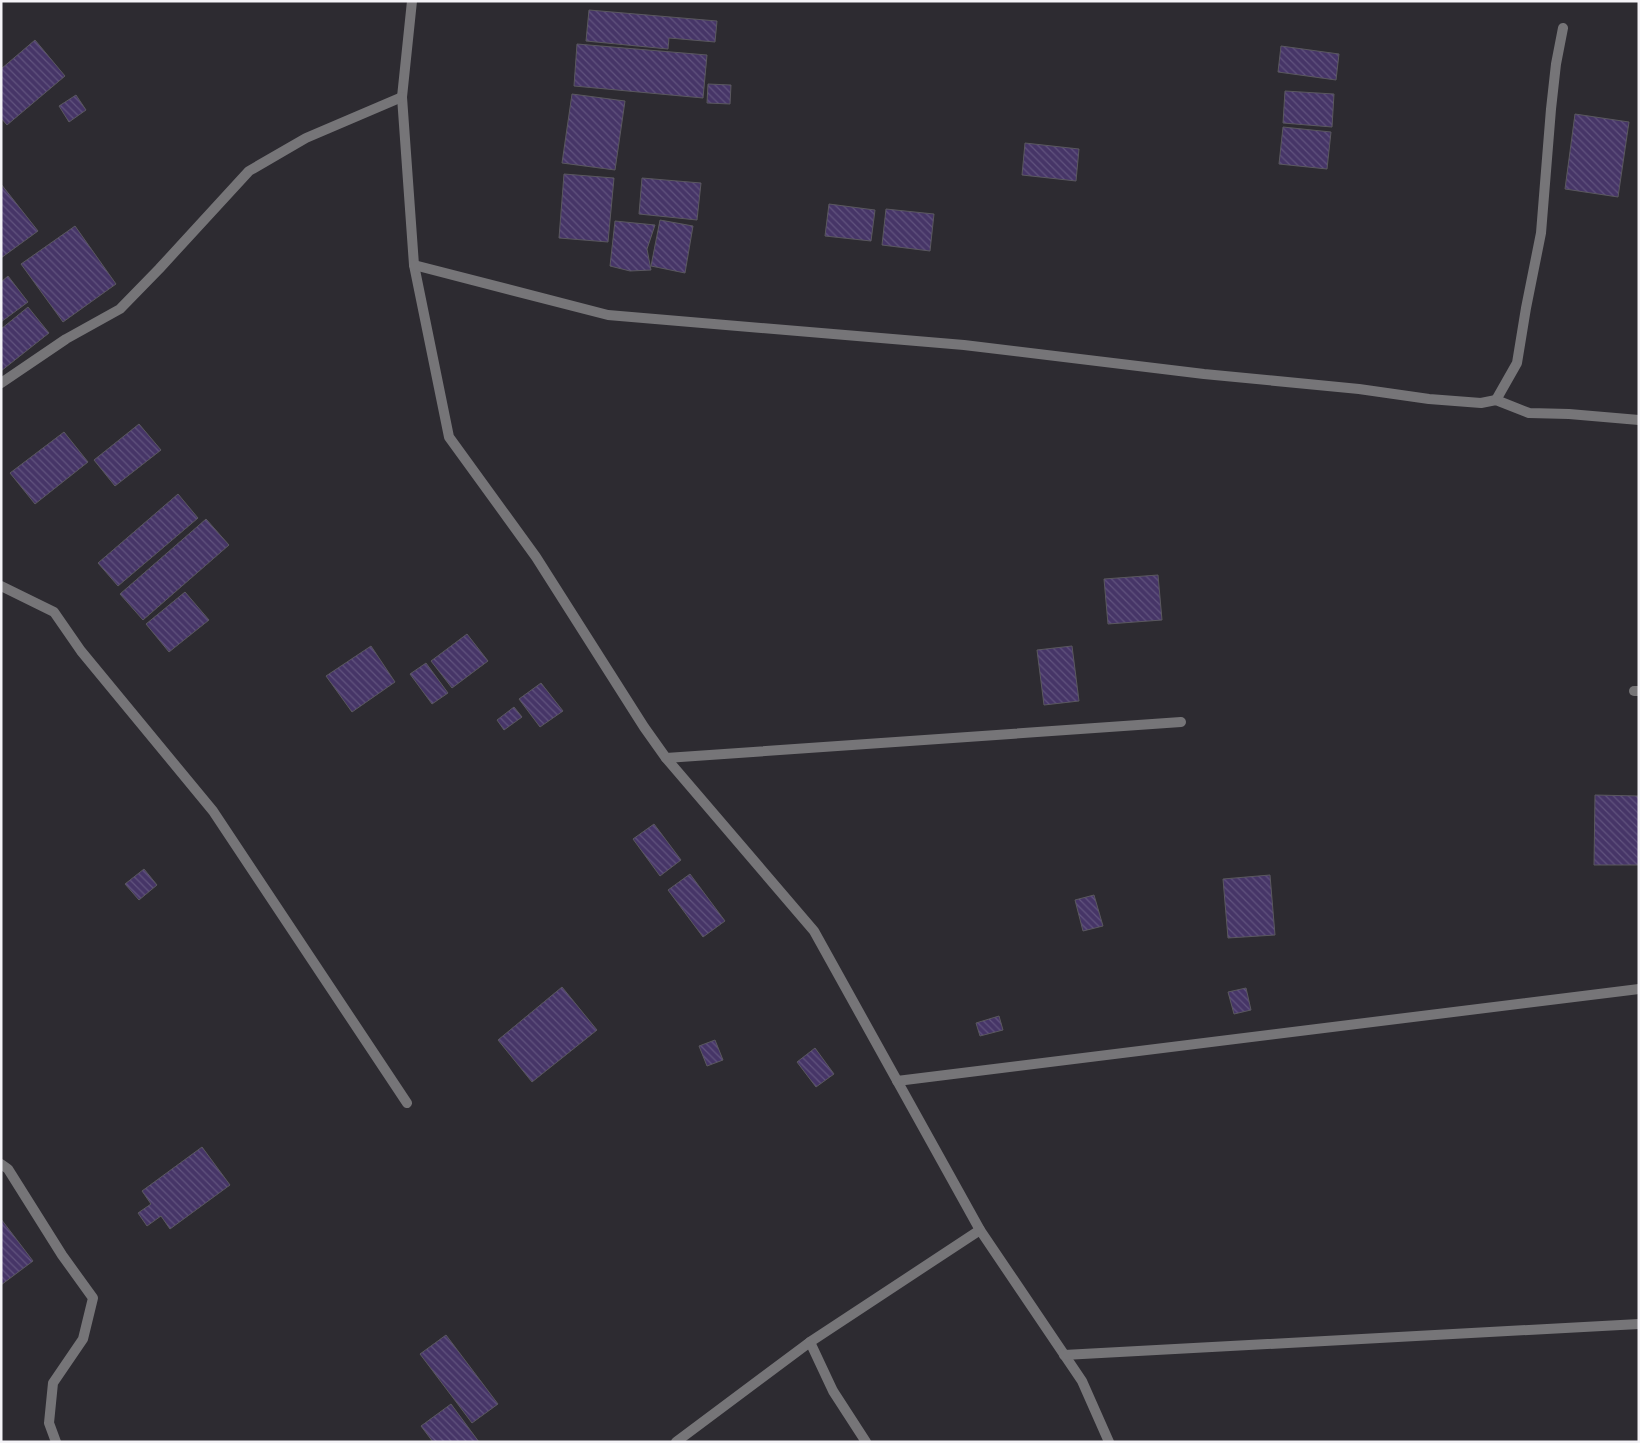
<svg xmlns="http://www.w3.org/2000/svg" width="1640" height="1443" font-family="Poppins,sans-serif">
<style>
.building{fill:url(#building-back-hatch);stroke:#5a585f}
.lines{fill:none;stroke-linecap:round;stroke-linejoin:round}
.minor{stroke:#767578;stroke-width:10}
</style>
<defs>
<pattern id="building-back-hatch" width="6" height="6" patternUnits="userSpaceOnUse" patternTransform="scale(1.25)"><rect width="6" height="6" fill="#463567"/><path d="M-1 5l2 2M0 0l6 6M5-1l2 2" fill="none" stroke="#61537e"/></pattern>
</defs>
<rect width="100%" height="100%" fill="#2d2b31"/>
<g class="building">
<path d="M589,10L717,21L715,42L669,38L668,49L586,41Z"/>
<path d="M35,40L65,76L7,125L1,118V69Z"/>
<path d="M577,44L707,55L703,98L574,86Z"/>
<path d="M1281,46L1339,54L1336,80L1278,72Z"/>
<path d="M708,84L731,85L730,104L707,103Z"/>
<path d="M1285,91L1334,94L1332,127L1283,123Z"/>
<path d="M572,94L625,101L615,170L562,163Z"/>
<path d="M76,95L86,110L69,122L59,106Z"/>
<path d="M1575,114L1629,122L1618,197L1565,189Z"/>
<path d="M1283,127L1331,132L1327,169L1279,164Z"/>
<path d="M1025,143L1079,149L1076,181L1022,175Z"/>
<path d="M564,174L614,178L608,242L559,238Z"/>
<path d="M642,178L701,183L697,220L639,214Z"/>
<path d="M1,184L38,231L1,258Z"/>
<path d="M829,204L875,210L871,241L825,236Z"/>
<path d="M886,209L934,214L930,251L882,245Z"/>
<path d="M660,220L693,226L685,273L651,266Z"/>
<path d="M615,221L655,225L647,249L651,270L630,271L610,266Z"/>
<path d="M75,226L116,284L63,322L21,264Z"/>
<path d="M8,276L28,302L1,322V282Z"/>
<path d="M28,307L49,333L1,371V329Z"/>
<path d="M139,424L161,450L115,486L94,460Z"/>
<path d="M64,432L88,462L35,504L10,473Z"/>
<path d="M178,494L198,518L118,586L98,563Z"/>
<path d="M206,519L229,545L143,620L120,594Z"/>
<path d="M1158,575L1162,620L1108,624L1104,579Z"/>
<path d="M185,592L209,620L169,652L146,624Z"/>
<path d="M467,634L488,661L452,688L431,661Z"/>
<path d="M371,646L395,682L352,712L326,676Z"/>
<path d="M1072,646L1079,701L1044,705L1037,650Z"/>
<path d="M426,663L448,693L432,704L410,674Z"/>
<path d="M541,683L563,711L540,727L519,699Z"/>
<path d="M514,707L522,717L504,730L497,720Z"/>
<path d="M1595,795L1639,796V865H1594Z"/>
<path d="M654,824L681,860L660,876L633,839Z"/>
<path d="M144,869L157,885L139,900L125,884Z"/>
<path d="M690,874L725,921L703,937L668,890Z"/>
<path d="M1270,875L1275,935L1228,938L1223,879Z"/>
<path d="M1094,895L1103,926L1083,931L1075,900Z"/>
<path d="M562,987L597,1030L532,1082L498,1040Z"/>
<path d="M1246,988L1251,1010L1234,1014L1228,992Z"/>
<path d="M999,1016L1003,1030L980,1036L976,1023Z"/>
<path d="M715,1040L723,1060L707,1066L699,1046Z"/>
<path d="M815,1048L834,1074L816,1087L797,1062Z"/>
<path d="M202,1147L230,1185L170,1229L161,1216L147,1226L138,1213L151,1204L142,1191Z"/>
<path d="M1,1219L33,1261L1,1285Z"/>
<path d="M446,1335L498,1404L472,1423L420,1354Z"/>
<path d="M451,1404L479,1442H433L421,1426Z"/>
</g>
<g class="lines">
<g class="minor">
<path d="M412,1L402,97L414,265L449,437L536,557L644,727L666,758L814,931L980,1230L1082,1381L1109,1442"/>
<path d="M414,265L608,315L964,345L1204,374L1359,389L1429,399L1481,403L1496,400L1529,413L1569,414L1639,420"/>
<path d="M1,383L66,339L120,309L159,269L249,171L306,138L402,97"/>
<path d="M1496,400L1517,363L1526,308L1541,233L1551,109L1556,64L1563,28"/>
<path d="M1,586L54,612L81,651L213,811L407,1103"/>
<path d="M1634,691H1639"/>
<path d="M666,758L1181,722"/>
<path d="M897,1081L1639,989"/>
<path d="M1,1164L8,1169L62,1255L93,1298L83,1339L53,1383L49,1423L56,1442"/>
<path d="M1064,1355L1639,1324"/>
<path d="M676,1442L810,1342"/>
<path d="M866,1442L833,1391L810,1342L980,1230"/>
</g>
</g>
<rect width="1640" height="1443" fill="none" stroke="#f4f3f7" stroke-width="5"/>
</svg>
